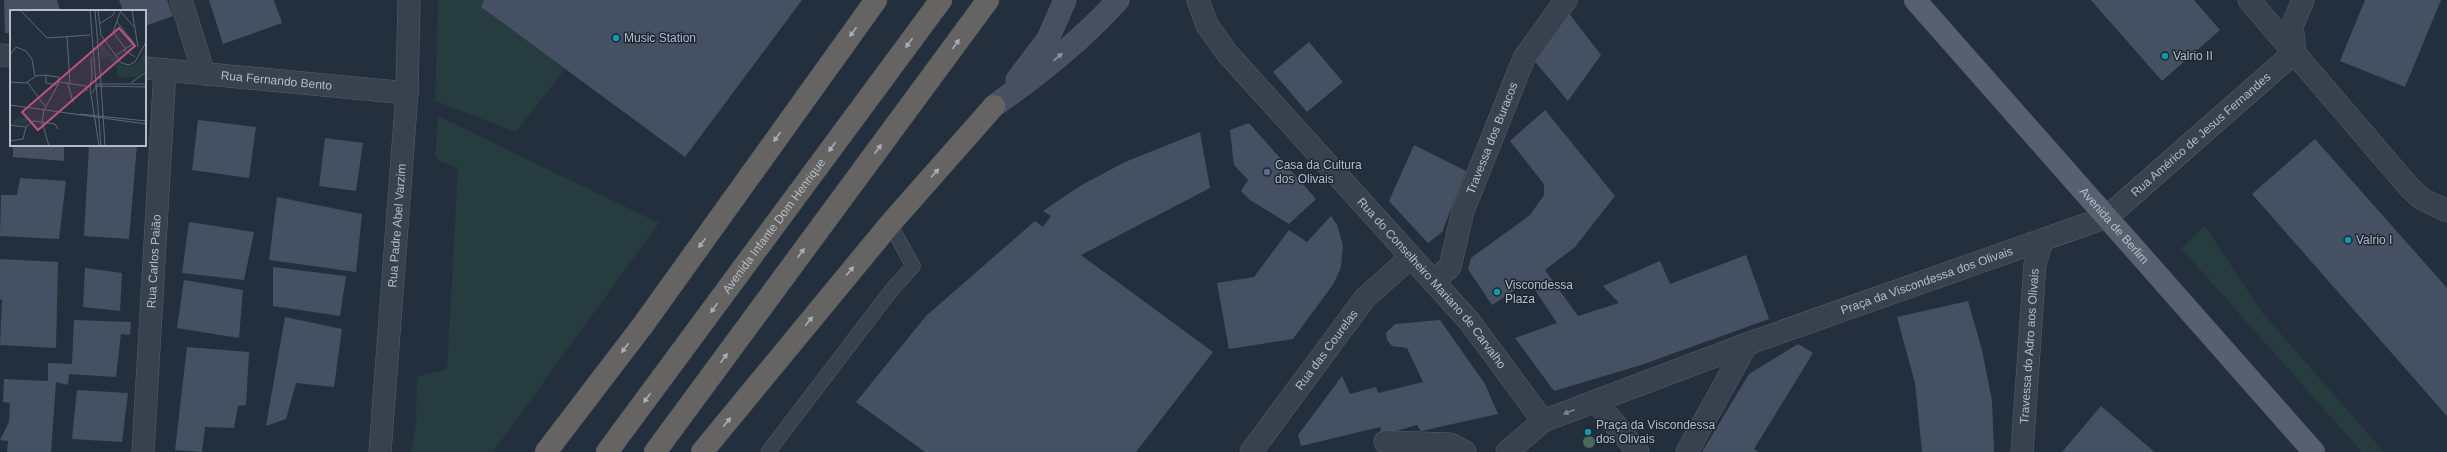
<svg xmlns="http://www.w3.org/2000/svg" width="2447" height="452" font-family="Arial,sans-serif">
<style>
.green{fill:#263c3f}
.building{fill:#455162}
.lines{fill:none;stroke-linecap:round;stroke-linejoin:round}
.service-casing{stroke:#565f6c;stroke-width:15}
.minor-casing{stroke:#565f6c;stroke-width:23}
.secondary-casing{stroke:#565f6c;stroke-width:23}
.primary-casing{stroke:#414a57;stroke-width:23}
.trunk-casing{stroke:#434c59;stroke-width:23}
.service{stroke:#38414e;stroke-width:14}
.minor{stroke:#38414e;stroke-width:22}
.secondary{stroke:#465061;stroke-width:22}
.primary{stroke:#56606e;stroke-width:22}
.trunk{stroke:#656462;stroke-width:22}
.tree{fill:#4b6a5d}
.oneway{fill:#a8afba}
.oneway2{fill:#8e96a5}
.oneway3{fill:#7c8592}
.culture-dot{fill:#0f9aa8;stroke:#1d2633;stroke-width:1.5}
.service-dot{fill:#5c6f8a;stroke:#1d2633;stroke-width:1.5}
.labels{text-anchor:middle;stroke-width:3;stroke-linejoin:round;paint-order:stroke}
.poi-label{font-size:12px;fill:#b4bcc9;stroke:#1d2633;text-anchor:start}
.street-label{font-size:12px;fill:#b4bcc9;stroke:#1d2633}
.inset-road{fill:none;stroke:#5e6776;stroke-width:1}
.view{fill:#bd5182;fill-opacity:0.15;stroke:#bd5182;stroke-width:2}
.inset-edge{fill:none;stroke:#b4bcc9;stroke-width:2}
</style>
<rect width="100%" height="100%" fill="#242f3e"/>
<g class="green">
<path d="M438,0H484L481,7L565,69L516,132L435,101Z"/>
<path d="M438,116L659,223L493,452H411L416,424L417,377L447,369L458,168L439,161L435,156Z"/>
<path d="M2205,226L2261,311L2384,452H2362L2181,248Z"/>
</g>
<g class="building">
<path d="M4,0H57L60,11H11V33H5Z"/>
<path d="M119,0H167L173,16L145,26V11H123Z"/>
<path d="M209,0H274L282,23L223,44Z"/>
<path d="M484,0H802L685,157L481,7Z"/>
<path d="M2091,0H2194L2220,30L2162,81Z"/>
<path d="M2365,0H2441L2405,87L2340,61Z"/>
<path d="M1568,12L1601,55L1568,101L1533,59Z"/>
<path d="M1309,42L1343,82L1307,112L1273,72Z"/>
<path d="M1545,110L1615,196L1575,247L1545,270L1578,316L1619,303L1603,286L1660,261L1670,284L1746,255L1769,319L1641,365L1554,391L1515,338L1557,323L1529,281L1492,305L1468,269L1471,258L1530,215L1544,195V184L1510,141Z"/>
<path d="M198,120L256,127L249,178L192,170Z"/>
<path d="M1249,123L1316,199L1289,224L1250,200L1241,191L1248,180L1234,165L1230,130Z"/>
<path d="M1200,132L1210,188L1081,255L1213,352L1136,452H925L856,402L926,316L1035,221L1043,227L1051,216L1043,211L1080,186L1125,162Z"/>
<path d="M325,138L363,143L356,191L319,186Z"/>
<path d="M2315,139L2447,288V416L2252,194Z"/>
<path d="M13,145H64V161L13,157Z"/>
<path d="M89,145H137L129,239L84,236Z"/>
<path d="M1414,145L1466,171L1442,232L1428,243L1389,201Z"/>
<path d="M20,178L66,181L59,239L0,236L1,195H17Z"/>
<path d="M277,197L362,214L356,272L269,260Z"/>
<path d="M1331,216L1337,225L1343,245L1341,267L1334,283L1293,339L1229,349L1217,283L1254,277L1289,230L1307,242Z"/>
<path d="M189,222L254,232L244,280L182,273Z"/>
<path d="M0,259L58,262L56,348L0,345L2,300L0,299Z"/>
<path d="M273,267L346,276L340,316L273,306Z"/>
<path d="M85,268L122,273L120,311L83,307Z"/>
<path d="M184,280L243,290L239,338L177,328Z"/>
<path d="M1968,301L1982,350L1992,401L1994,452H1922L1915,383L1897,317Z"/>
<path d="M285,317L342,329L334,387L296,383L286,419L266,426Z"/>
<path d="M74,320L131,322L130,335L121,334L116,377L69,374L68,385L56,382L51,452H7L8,441L0,440L9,422L10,403L3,402L4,379L48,381V363L72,364Z"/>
<path d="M1440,320L1485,384L1498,414L1421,431L1417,425L1382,435L1380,427L1301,446L1298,435L1342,376L1350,394L1376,387L1378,393L1423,382L1407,348L1392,346L1387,340L1386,333L1395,324Z"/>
<path d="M1798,344L1813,353L1754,449L1759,452H1702L1749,374Z"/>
<path d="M187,347L249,352L246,405L238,406L234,428L205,427L202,452L175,450Z"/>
<path d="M77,390L128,393L122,442L72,439Z"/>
<path d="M2101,406L2151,449L2154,452H2062Z"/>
</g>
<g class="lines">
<defs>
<path id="service" d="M768,452L890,292L913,266L890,224"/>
<g id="minor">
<path d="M181,0L204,74"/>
<path id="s1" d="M1198,0L1207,25L1227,53L1470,322L1543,421"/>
<path d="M2249,0L2409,187L2422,199L2447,211"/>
<path d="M0,55L11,56"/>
<path id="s2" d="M145,68L407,93"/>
<path id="s3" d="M1433,281L1450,267L1463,211L1524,58L1566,0"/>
<path id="s4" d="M1596,401L1747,344L2107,217L2295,52L2292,26L2303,0"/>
<path d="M1385,442L1450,444L1465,452"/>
<path id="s5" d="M143,452L165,70"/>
<path id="s6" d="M380,452L407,93L409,0"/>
<path id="s7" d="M1251,452L1365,298L1411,257"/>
<path d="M1507,452L1543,421L1596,401L1638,452"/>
<path d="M1687,452L1747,344"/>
<path id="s8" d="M2022,452L2035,264L2042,241"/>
</g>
<g id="secondary">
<path d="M1017,80L1048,39L1065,0"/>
<path d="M994,106C1039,74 1081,41 1118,0"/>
</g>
<g id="primary">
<path id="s9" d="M1915,0L2314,452"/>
</g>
<g id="trunk">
<path d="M546,452L643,325L876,0"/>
<path id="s10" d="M607,452L941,0"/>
<path d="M655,452L988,0"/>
<path d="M702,452L890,224L994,106"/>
</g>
</defs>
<use href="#service" class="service-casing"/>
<use href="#minor" class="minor-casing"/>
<use href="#secondary" class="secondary-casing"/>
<use href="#primary" class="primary-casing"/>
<use href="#trunk" class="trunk-casing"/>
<use href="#service" class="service"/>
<use href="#minor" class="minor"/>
<use href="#secondary" class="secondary"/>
<use href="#primary" class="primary"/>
<use href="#trunk" class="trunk"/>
</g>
<circle class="tree" cx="1589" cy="442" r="6"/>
<defs><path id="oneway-solid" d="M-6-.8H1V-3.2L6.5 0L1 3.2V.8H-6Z"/></defs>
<g class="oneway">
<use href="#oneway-solid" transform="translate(853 32) rotate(126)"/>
<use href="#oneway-solid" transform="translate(909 43) rotate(126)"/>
<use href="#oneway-solid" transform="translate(956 44) rotate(-54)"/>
<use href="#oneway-solid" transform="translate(777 137) rotate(126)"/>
<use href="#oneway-solid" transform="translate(832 147) rotate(126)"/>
<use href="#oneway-solid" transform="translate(878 149) rotate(-54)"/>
<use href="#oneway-solid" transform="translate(935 173) rotate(-48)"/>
<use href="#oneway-solid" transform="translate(702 243) rotate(126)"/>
<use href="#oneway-solid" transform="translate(801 253) rotate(-54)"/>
<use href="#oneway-solid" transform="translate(850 271) rotate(-50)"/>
<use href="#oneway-solid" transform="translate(714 308) rotate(126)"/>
<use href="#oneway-solid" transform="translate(809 321) rotate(-51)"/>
<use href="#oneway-solid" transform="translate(625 348) rotate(127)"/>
<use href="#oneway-solid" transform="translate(724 358) rotate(-54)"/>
<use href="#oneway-solid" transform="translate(647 398) rotate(126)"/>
<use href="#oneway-solid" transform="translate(727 422) rotate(-51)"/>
</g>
<use class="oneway2" href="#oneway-solid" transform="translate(1058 57) rotate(-40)"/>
<use class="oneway3" href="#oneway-solid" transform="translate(1569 412) rotate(159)"/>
<g class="culture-dot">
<circle cx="616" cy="38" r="4"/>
<circle cx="2165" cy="56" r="4"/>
<circle cx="2348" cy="240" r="4"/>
<circle cx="1497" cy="292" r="4"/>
<circle cx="1588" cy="432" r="4"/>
</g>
<circle class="service-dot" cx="1267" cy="172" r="4"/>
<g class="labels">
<g class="poi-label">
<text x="624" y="42">Music Station</text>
<text x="2173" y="60">Valrio II</text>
<text x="1275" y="169">Casa da Cultura<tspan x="1275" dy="14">dos Olivais</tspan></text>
<text x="2356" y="244">Valrio I</text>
<text x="1505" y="289">Viscondessa<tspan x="1505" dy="14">Plaza</tspan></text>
<text x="1596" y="429">Praça da Viscondessa<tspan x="1596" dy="14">dos Olivais</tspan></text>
</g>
<g class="street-label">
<text dy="4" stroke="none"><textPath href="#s2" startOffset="132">Rua Fernando Bento</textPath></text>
<text dy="4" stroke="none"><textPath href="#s4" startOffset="668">Rua Américo de Jesus Fernandes</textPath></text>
<text dy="4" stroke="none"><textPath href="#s3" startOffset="158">Travessa dos Buracos</textPath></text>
<text dy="4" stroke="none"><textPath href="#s6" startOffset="227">Rua Padre Abel Varzim</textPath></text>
<text dy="4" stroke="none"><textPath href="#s10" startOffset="281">Avenida Infante Dom Henrique</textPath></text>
<text dy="4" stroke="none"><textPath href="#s9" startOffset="301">Avenida de Berlim</textPath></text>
<text dy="4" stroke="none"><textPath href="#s5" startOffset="191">Rua Carlos Paião</textPath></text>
<text dy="4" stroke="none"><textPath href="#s4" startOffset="352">Praça da Viscondessa dos Olivais</textPath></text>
<text dy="4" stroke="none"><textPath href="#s1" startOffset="369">Rua do Conselheiro Mariano de Carvalho</textPath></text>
<text dy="4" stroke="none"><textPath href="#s8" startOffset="106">Travessa do Adro aos Olivais</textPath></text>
<text dy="4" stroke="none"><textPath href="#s7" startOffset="127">Rua das Courelas</textPath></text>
</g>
</g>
<g transform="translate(10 10)">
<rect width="136" height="136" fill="#242f3e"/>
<path d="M88,20L94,37L103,46L91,49ZM136,39V60L133,54L135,60L128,66L109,68L105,52H100V48L104,47L111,55L121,57L129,52ZM7,107L18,108L17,115L2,114Z" fill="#263c3f"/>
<path class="inset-road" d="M10,0L37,28L80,25M80,0L91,136M85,0L91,74M88,0L91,25L111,53L119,55L125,52L136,32M111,0L103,22L116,39M122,0L128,37M111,2L124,17M107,12L124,33M89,14L103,5L105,0M57,27L60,74M114,40L125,47M0,45L6,37L16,41L22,49L25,66M105,46L124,33M81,47L82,66M82,66L80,78L89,136M0,72L16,73L26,66L34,65L48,67H49L48,75L36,73V65M17,72L35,96M49,72L76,76L77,81M121,73L136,62M58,74L63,92M91,74L95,136M85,76L136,77M82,83L88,74H136M0,95L136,114M70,104L136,111M0,115L16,117M16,117L23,111L45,114L48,119M0,131L13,129L16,117M39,136L32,112L34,100L48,75"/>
<path class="view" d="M109,18L125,36L28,120L12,102Z"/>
<rect width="136" height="136" class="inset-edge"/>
</g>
</svg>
